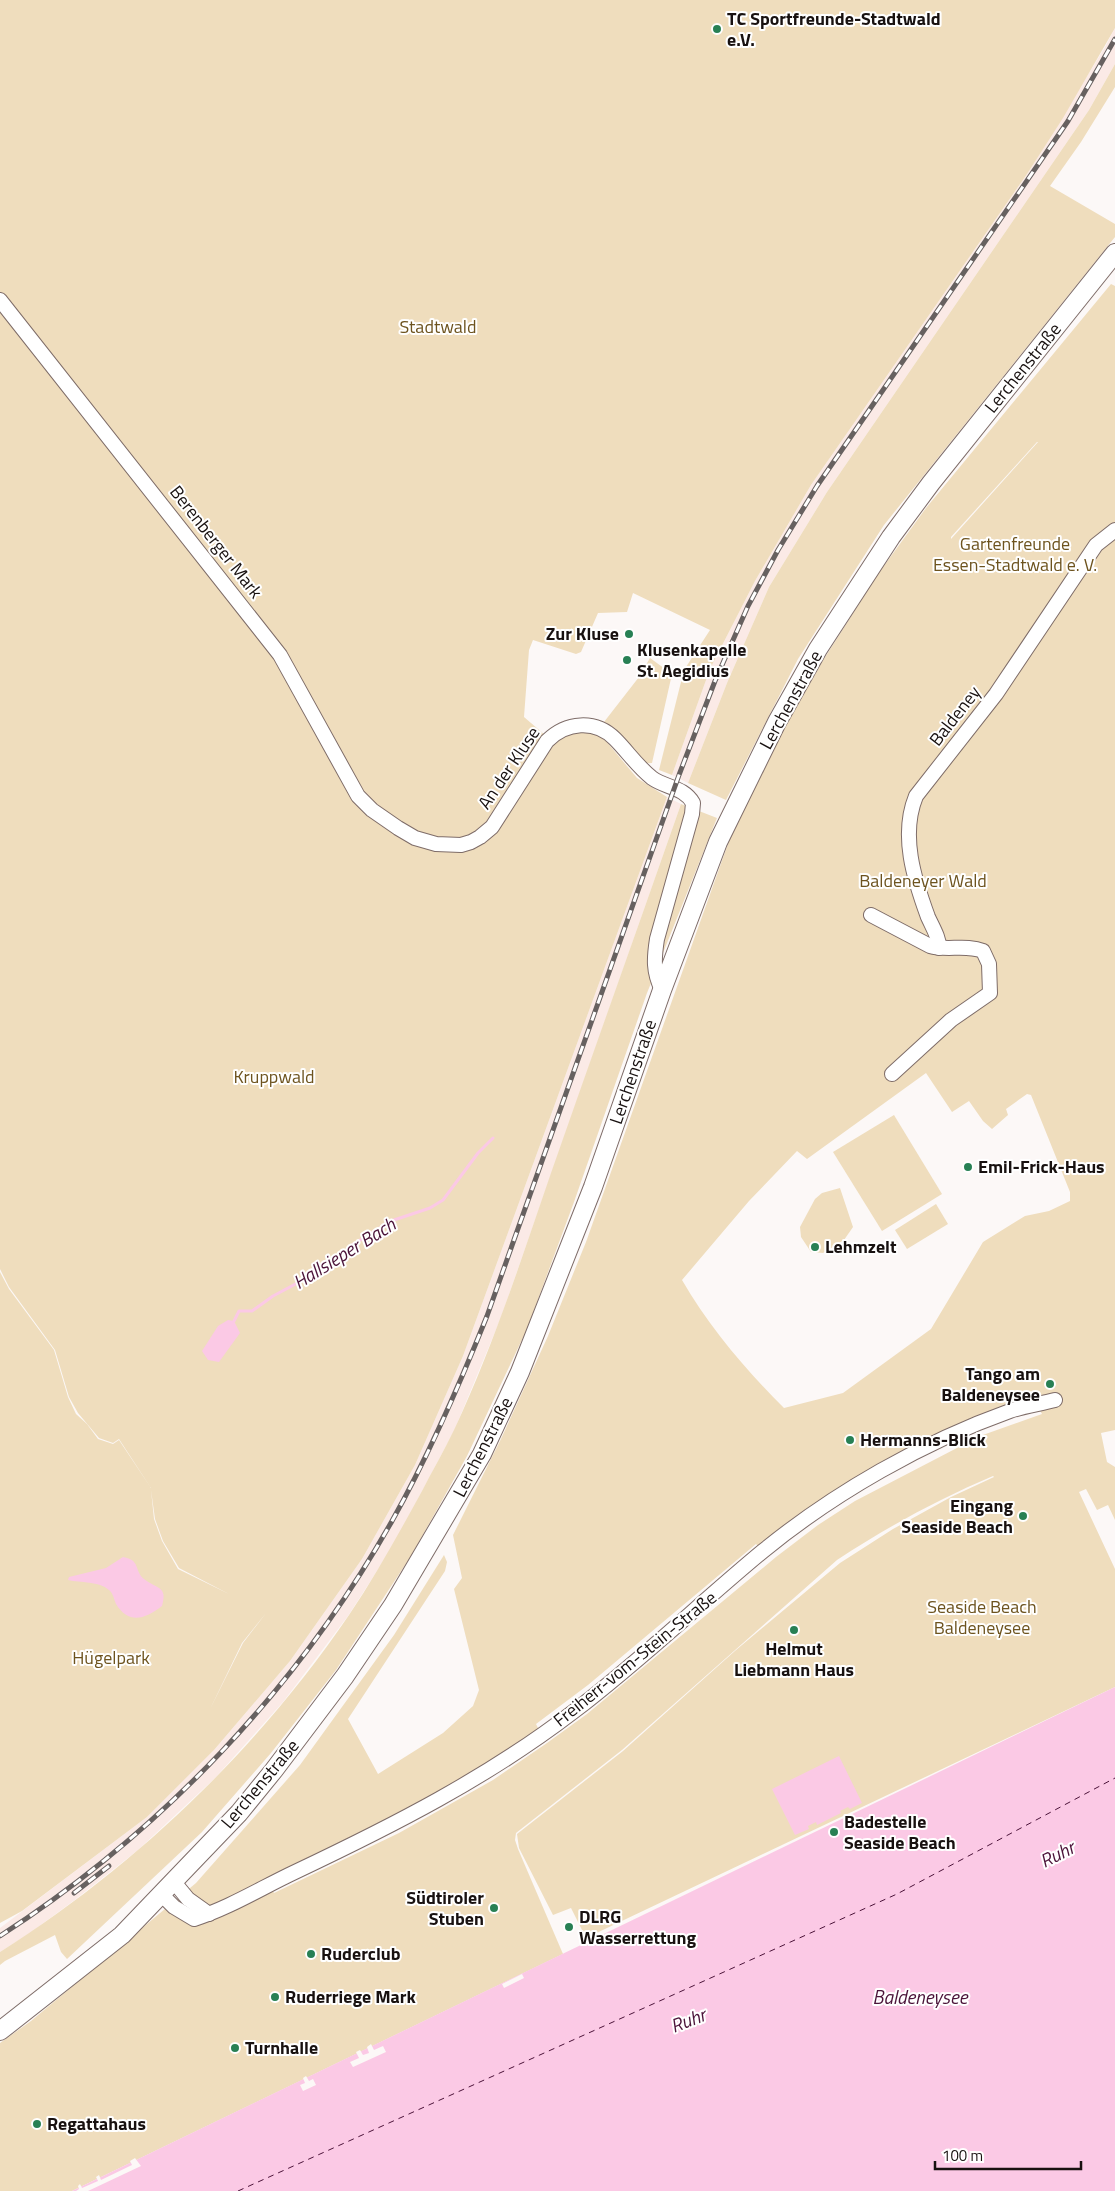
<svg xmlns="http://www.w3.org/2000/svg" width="1115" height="2191" font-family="'Titillium Web',sans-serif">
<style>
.built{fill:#fbeae6}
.green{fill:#efddbd;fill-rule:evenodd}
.water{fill:#fbc9e5}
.pier{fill:#fcf8f7}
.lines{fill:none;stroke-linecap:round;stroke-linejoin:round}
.stream{stroke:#fbc9e5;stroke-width:3}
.ferry{stroke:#4b1339;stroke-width:1;stroke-dasharray:6 5;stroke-linecap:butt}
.minor-casing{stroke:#7e6c68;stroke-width:16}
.major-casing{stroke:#7e6c68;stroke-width:20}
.minor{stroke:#fff;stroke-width:14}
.major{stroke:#fff;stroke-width:18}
.rail-casing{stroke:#676160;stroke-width:5}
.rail{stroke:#fff;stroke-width:3;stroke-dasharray:9;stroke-linecap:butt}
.poi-dot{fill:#288054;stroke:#fff;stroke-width:2}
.labels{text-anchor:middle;stroke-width:4;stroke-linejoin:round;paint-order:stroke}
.poi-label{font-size:18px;font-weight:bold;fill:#181110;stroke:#fff;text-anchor:start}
.park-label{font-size:18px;fill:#6d531e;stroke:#fff}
.street-label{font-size:18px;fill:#181110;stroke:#fff}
.water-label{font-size:19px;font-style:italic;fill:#4b1339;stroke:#fff}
</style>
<rect width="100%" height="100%" fill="#fcf8f7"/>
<g class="built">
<path d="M1115,28V64L1089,110L827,492L769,587L727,683L688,783L672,775L710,669L755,581L811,485L1027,174L1105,47Z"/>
<path d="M667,797L681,804L500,1320L454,1431L393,1546L348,1616L283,1702L215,1778L138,1850L76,1899L30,1933L0,1952V1928L147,1817L214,1750L290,1661L362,1559L415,1465L463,1356Z"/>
</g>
<g class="green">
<path d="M0,0H1115V28L1063,118L1027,174L811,485L755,581L710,669L672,775L659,770L684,670L710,630L633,593L627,612L598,613L581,652L576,654L533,640L529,650L524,717L545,735L488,826L473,837L460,841H440L418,835L383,814L355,788L283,652L206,560L278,656L352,794L380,822L415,840L438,846L461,847L479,842L497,831L554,743L572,732L595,733L606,741L637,778L667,797L463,1356L415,1465L362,1559L290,1661L214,1750L147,1817L22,1911L0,1923V1272L9,1289L54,1350L68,1397L76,1414L87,1424L98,1439L113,1444L119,1440L151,1488L119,1439L113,1443L99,1438L78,1413L69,1397L55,1350L9,1287L0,1269V304L136,472L103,427L49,363L0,296ZM151,1490L155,1519L163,1541L179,1568L229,1594L178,1569L162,1541L154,1519ZM266,1613L243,1643L210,1709L242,1643Z"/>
<path d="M1115,64V87L1081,142L1050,186L1115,224V237L884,525L798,659L726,800L688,783L727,683L769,587L827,492L1089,110Z"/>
<path d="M1111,284L1115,286V1430L1101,1433L1107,1462L1115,1467V1520L1108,1505L1097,1510L1086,1489L1079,1492L1115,1569V1687L586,1938L571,1908L553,1915L519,1848L517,1834L623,1751L736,1650L840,1563L893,1529L951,1497L994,1477L993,1476C939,1499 887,1527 837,1560L622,1750L516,1833L515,1840L518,1849L563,1954L72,2191H0V2043L31,2021L196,1883L300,1765L394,1635L444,1555L447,1562L445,1571L348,1719L378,1774L443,1733L473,1706L479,1690L454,1589L462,1578L453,1535L500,1441L548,1336L586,1242L729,841L785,727L822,662L878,574L926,508ZM1037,442H1038L951,539V537ZM926,1073L952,1112L969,1101L983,1121L992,1129L1008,1115L1006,1109L1027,1094L1031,1095L1070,1192V1201L1049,1211L1025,1216L983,1242L931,1329L843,1393L784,1408C745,1369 710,1328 682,1280L749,1201L797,1151L807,1159ZM1038,1407L1042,1414L980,1436L855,1501L818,1525L776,1557L587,1714L547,1743L493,1780L399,1833L274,1893L267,1881C362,1834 451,1789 539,1730L536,1724L588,1685L756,1544L763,1551C850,1496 938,1438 1038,1407Z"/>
<path d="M650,658L672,674L652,763C635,765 628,743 618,732C614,728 609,725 604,722L639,677Z"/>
<path d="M681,804L717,818L647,993L574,1202L527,1329L467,1456L411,1556L336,1670L271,1753L202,1832L67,1959L61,1952L55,1935L5,1961L0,1965V1952C136,1866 258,1749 349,1615C376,1575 399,1533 422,1491C432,1471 444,1451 454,1430C493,1347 521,1260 551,1173C594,1050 638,927 681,804Z"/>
<path d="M894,1115L942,1194L882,1231L833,1152Z"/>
<path d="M840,1188L853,1227L844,1240L823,1253L811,1252L801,1237L800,1227L815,1199L822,1193Z"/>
<path d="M936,1204L948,1224L907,1249L895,1230Z"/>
</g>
<g class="water">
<path d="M228,1320L234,1321L240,1333L219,1362L208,1360L202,1351L218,1326Z"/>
<path d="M123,1557C141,1560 134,1571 144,1579C157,1589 168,1586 162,1606C145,1619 129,1625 116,1604C114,1599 113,1593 109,1590C99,1581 81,1583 68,1580L69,1577L106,1568Z"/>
<path d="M1115,1687V2191H72Z"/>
<path d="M839,1756L862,1803L850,1809L848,1807L840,1811L841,1813L817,1825L816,1822L808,1826L809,1829L795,1835L772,1789Z"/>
</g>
<g class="pier">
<path d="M522,1974L524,1978L504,1988L502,1984Z"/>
<path d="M371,2044L374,2050L383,2046L386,2052L353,2067L350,2062L359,2058L356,2052L360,2050L363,2055L369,2053L367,2047Z"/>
<path d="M306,2076L309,2081L313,2079L316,2085L303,2091L300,2085L305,2083L303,2078Z"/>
<path d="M135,2158L141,2166L88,2191H76L79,2189L78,2186L80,2184L82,2188L98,2181L96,2177L99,2175L101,2180L132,2165L130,2161Z"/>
</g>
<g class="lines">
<path class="stream" d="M234,1321L239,1311H252L273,1296L335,1263L352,1245L391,1221L430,1208L443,1200L478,1153L493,1138"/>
<path class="ferry" d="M238,2191L897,1894L1115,1778"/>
<defs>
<g id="minor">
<path d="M0,300L280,655L358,796L372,810L398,828L415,838L436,844L461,845L471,842L480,837L492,827L547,741C566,722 595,719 615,739C628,752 637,766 652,778C666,788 684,787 693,803L692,814L657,939C654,958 653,972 662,990"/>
<path d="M871,915L930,946C947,951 966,944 983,951L989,964L990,993L951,1020L892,1074"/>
<path d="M939,948C940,939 932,926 928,917C914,879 900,835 916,796L996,694L1096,545L1115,530"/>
<path d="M174,1882L188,1899L209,1914"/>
<path d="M162,1895L174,1907L194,1919C229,1908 261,1888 295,1872C392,1826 487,1778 573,1712C639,1662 699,1604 763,1551C834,1493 923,1442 1010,1411C1024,1406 1040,1404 1055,1400"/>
</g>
<path id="major" d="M0,2031L122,1935L239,1813L274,1770L345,1676L393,1605L482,1454L520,1372L593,1187L662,990L718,842L777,722L818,649L891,537L931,483L1115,253"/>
</defs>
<use href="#minor" class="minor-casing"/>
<use href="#major" class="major-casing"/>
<use href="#minor" class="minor"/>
<use href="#major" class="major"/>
<defs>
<g id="rail">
<path d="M74,1893L109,1866"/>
<path d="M0,1936C161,1832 298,1688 392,1521C429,1455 459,1386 487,1316L679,775L715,681L748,606L778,550L817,486L1068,121L1115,39"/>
</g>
</defs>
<use href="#rail" class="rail-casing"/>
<use href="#rail" class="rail"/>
</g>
<g class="poi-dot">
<circle cx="717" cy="29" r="5"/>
<circle cx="629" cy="634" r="5"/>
<circle cx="627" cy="660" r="5"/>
<circle cx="968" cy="1167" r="5"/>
<circle cx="815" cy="1247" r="5"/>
<circle cx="1050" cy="1384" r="5"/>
<circle cx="850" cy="1440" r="5"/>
<circle cx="1023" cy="1516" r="5"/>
<circle cx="794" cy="1630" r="5"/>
<circle cx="834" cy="1832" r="5"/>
<circle cx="494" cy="1908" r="5"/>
<circle cx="569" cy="1927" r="5"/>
<circle cx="311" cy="1954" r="5"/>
<circle cx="275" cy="1997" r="5"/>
<circle cx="235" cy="2048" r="5"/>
<circle cx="37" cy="2124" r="5"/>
</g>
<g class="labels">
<g class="poi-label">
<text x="727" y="25">TC Sportfreunde-Stadtwald<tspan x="727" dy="21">e.V.</tspan></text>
<text x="619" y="640" text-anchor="end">Zur Kluse</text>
<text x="637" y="656">Klusenkapelle<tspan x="637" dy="21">St. Aegidius</tspan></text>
<text x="978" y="1173">Emil-Frick-Haus</text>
<text x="825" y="1253">Lehmzelt</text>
<text x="1040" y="1380" text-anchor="end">Tango am<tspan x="1040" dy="21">Baldeneysee</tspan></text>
<text x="860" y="1446">Hermanns-Blick</text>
<text x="1013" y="1512" text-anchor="end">Eingang<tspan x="1013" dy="21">Seaside Beach</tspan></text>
<text x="794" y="1655" text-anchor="middle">Helmut<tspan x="794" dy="21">Liebmann Haus</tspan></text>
<text x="844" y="1828">Badestelle<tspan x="844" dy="21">Seaside Beach</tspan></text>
<text x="484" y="1904" text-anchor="end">Südtiroler<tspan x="484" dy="21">Stuben</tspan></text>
<text x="579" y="1923">DLRG<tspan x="579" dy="21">Wasserrettung</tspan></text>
<text x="321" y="1960">Ruderclub</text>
<text x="285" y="2003">Ruderriege Mark</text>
<text x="245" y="2054">Turnhalle</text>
<text x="47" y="2130">Regattahaus</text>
</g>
<g class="park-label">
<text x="438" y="333">Stadtwald</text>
<text x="1015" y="550">Gartenfreunde<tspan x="1015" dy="21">Essen-Stadtwald e. V.</tspan></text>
<text x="923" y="887">Baldeneyer Wald</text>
<text x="274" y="1083">Kruppwald</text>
<text x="982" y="1613">Seaside Beach<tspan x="982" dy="21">Baldeneysee</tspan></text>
<text x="111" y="1664">Hügelpark</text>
</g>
<g class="street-label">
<text transform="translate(1023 368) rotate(-51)" y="6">Lerchenstraße</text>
<text transform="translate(216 542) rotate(52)" y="6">Berenberger Mark</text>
<text transform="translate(791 700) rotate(-61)" y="6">Lerchenstraße</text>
<text transform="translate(955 716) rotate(-52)" y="6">Baldeney</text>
<text transform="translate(509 768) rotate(-56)" y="6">An der Kluse</text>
<text transform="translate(633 1072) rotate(-71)" y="6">Lerchenstraße</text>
<text transform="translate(483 1447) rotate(-63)" y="6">Lerchenstraße</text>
<text transform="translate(635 1659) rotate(-39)" y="6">Freiherr-vom-Stein-Straße</text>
<text transform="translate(260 1784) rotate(-50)" y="6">Lerchenstraße</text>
</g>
<g class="water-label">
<text transform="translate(344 1253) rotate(-32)" y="7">Hallsieper Bach</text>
<text transform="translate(1057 1854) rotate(-27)" y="7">Ruhr</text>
<text x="920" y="2004">Baldeneysee</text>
<text transform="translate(688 2020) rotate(-21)" y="7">Ruhr</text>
</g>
</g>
<path d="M935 2161v8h146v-8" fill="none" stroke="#181110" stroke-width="2.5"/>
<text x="942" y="2161" font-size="15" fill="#181110" stroke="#ffffff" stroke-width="4" paint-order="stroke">100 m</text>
</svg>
